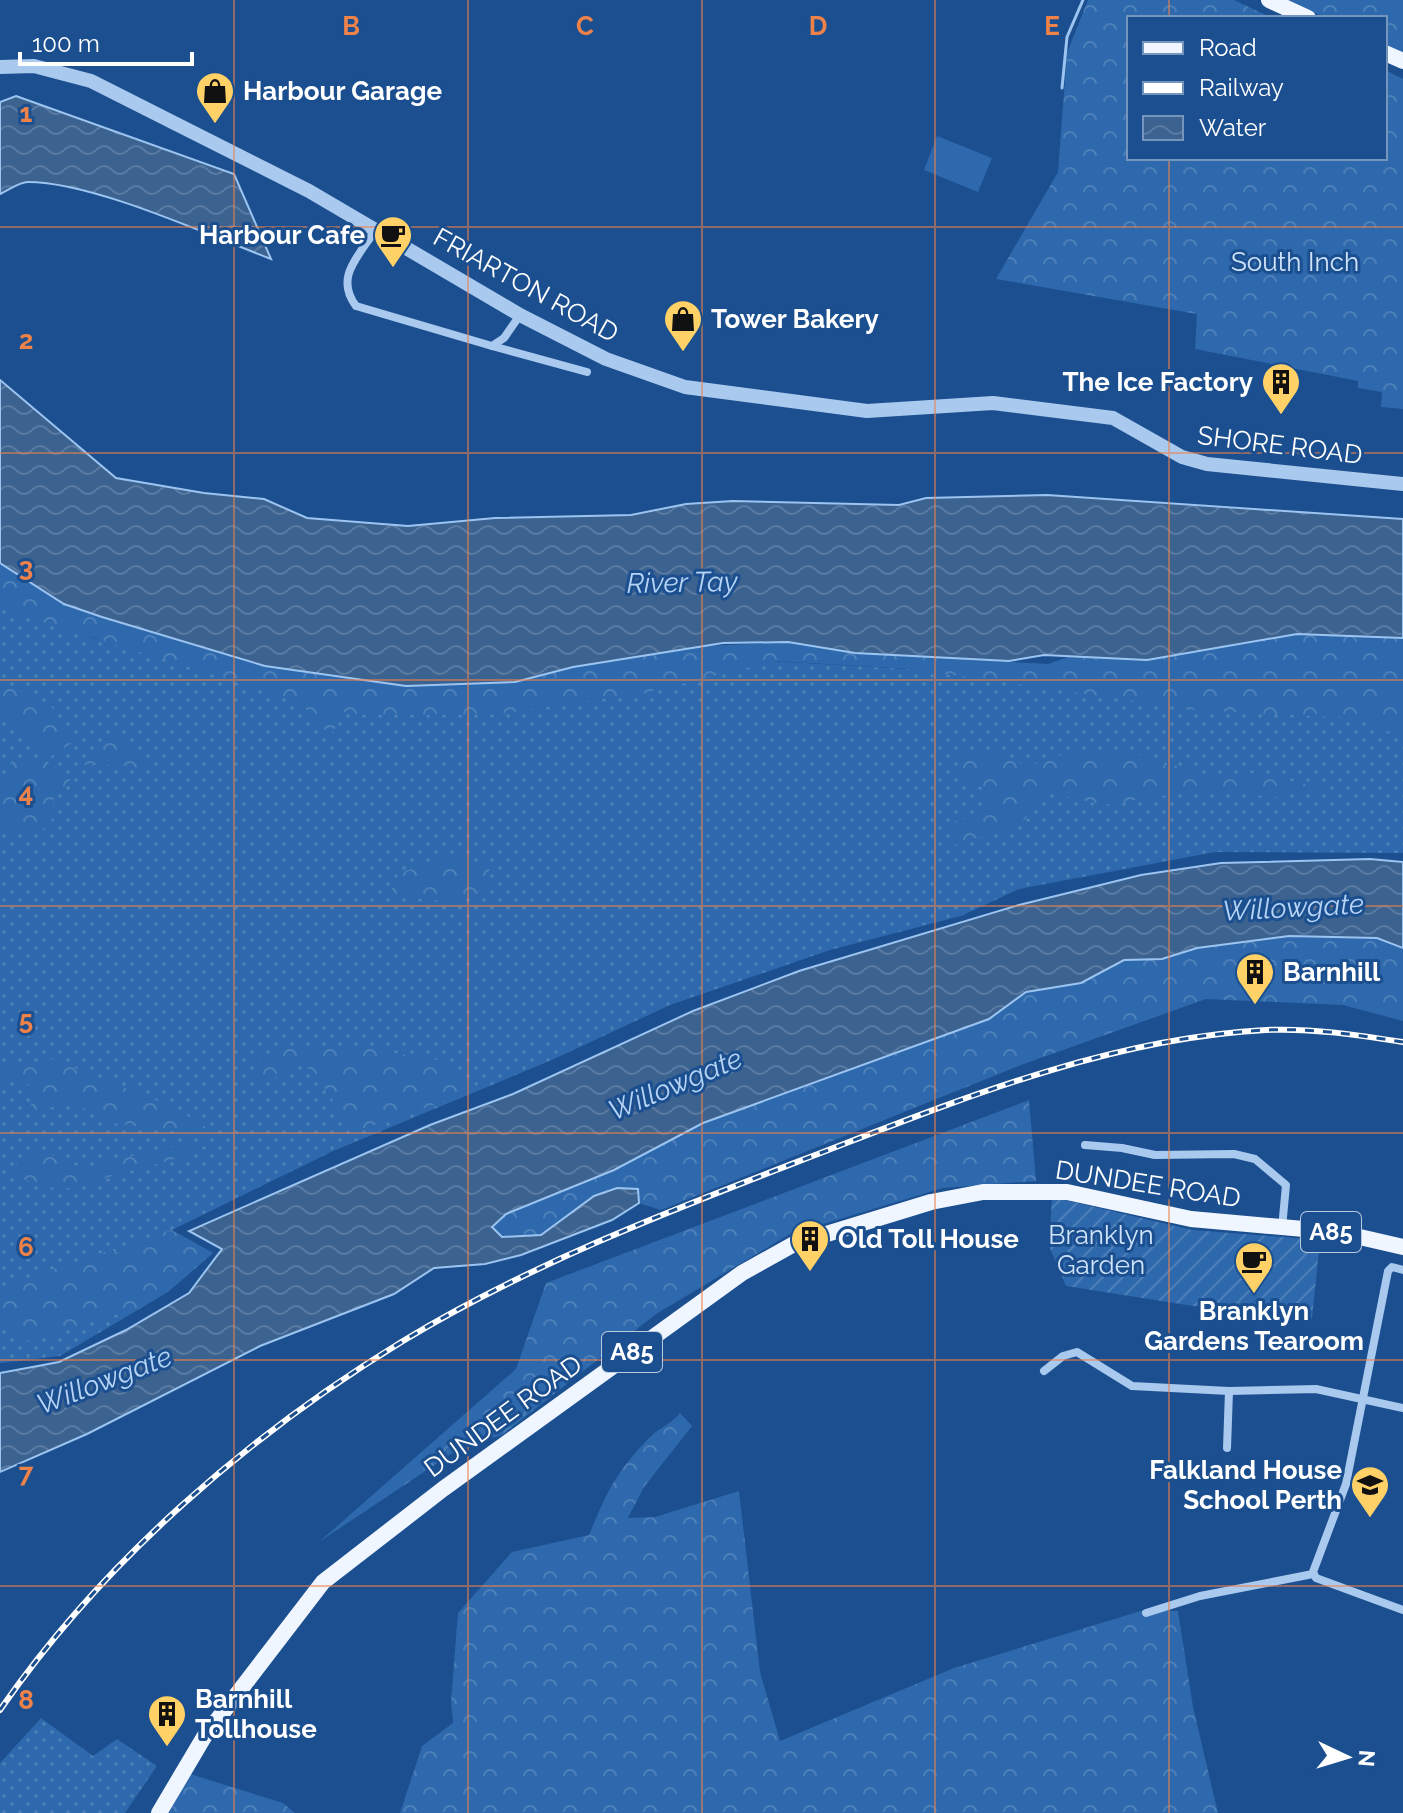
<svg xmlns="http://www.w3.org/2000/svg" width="1403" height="1813" font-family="Raleway,sans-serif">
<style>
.grass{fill:url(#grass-dots)}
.forest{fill:url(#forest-crowns)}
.garden{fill:url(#garden-furrows)}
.pitch{fill:#2e69ad}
.water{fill:url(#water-waves);stroke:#9cc4f0;stroke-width:2}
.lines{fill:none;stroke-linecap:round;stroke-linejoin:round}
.stream{stroke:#9cc4f0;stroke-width:3}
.minor{stroke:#a9c9ee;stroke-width:8}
.tertiary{stroke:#a9c9ee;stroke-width:14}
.primary{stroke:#f0f6ff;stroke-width:16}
.rail-casing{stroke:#fff;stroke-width:6}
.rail{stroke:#1b4f8f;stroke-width:3;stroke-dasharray:9;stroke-linecap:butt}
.grid{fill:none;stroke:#ee8249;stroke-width:2;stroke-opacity:0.55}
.labels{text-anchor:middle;stroke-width:6;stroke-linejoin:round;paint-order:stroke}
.shield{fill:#1b4f8f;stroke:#bbcadd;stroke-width:2}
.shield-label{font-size:24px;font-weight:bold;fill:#fff}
.poi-label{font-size:26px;font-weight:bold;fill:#fff;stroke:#1b4f8f;text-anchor:start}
.park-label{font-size:26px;fill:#cfe3fa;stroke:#1b4f8f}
.street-label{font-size:26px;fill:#fff;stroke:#1b4f8f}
.water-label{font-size:28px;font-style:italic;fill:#b5d3f5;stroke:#1b4f8f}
.grid-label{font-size:26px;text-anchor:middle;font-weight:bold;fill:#ee8249;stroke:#1b4f8f;stroke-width:6;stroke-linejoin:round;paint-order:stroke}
</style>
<defs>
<pattern id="grass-dots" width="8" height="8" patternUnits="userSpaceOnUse" patternTransform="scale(2)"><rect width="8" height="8" fill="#2e69ad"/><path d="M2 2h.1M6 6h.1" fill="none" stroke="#4d80b9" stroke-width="1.8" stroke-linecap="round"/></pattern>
<pattern id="forest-crowns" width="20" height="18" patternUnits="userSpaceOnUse" patternTransform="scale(2)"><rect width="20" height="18" fill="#2e69ad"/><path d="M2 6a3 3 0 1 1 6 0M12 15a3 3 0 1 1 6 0" fill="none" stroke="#4d80b9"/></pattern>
<pattern id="garden-furrows" width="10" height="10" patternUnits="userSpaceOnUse" patternTransform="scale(2)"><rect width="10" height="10" fill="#2e69ad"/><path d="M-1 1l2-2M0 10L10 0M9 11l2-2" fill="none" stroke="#4d80b9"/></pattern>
<pattern id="water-waves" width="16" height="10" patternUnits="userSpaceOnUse" patternTransform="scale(2)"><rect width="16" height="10" fill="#3c6290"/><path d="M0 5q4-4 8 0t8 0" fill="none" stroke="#597aa1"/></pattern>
</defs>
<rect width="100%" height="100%" fill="#1b4f8f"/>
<g class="grass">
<path d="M0,573L26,602L92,638L418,704L703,657L1403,698V853L1215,852L1019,889L961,916L830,950L670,1005L552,1060L331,1152L172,1230L213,1253L168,1292L60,1356L0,1363Z"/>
<path d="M41,1718L93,1756L117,1739L157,1766L125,1813H0V1763Z"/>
</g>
<g class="forest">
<path d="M1088,0H1234L1272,18H1129V158H1385V70L1403,79V409L1381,407L1382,392L1358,388V381L1195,349L1197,314L996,279L1058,172L1067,53Z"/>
<path d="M1287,0H1403V55L1385,47V18H1325Z"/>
<path d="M0,564L64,604L515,682L573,667L706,646L788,642L855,653L1048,664L1071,656L1147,660L1297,634L1403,638V736L1394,735L1370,719L1197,710L911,669L776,661L639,694L490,715H360L343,712L331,736L298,701L16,614L0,598Z"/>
<path d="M0,681L50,705L75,741L45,760L71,779L54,796L51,828L10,831L0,822V790L12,761L44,760L29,735L0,715Z"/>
<path d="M116,729L150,770L123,765H83Z"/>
<path d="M962,752L998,754L1030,767L1047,756L1131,752L1208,776L1252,773L1325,788L1276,797L1201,790L1104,805L1046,792L1021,824L955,845L947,823L984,814L982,787L963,784Z"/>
<path d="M449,855L490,866L486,887L454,902L389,896L398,874Z"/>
<path d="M1289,936L1377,938L1403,948V1021L1343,1005L1206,999L1021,1065L661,1210L639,1203L638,1189L596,1196L541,1235L502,1237L492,1227L506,1214L614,1170L703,1123L989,1019L1027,992L1081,983L1124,960L1162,959L1197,948Z"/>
<path d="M280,1047H359L443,1061L481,1089L350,1133L330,1095L301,1059L277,1077L258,1079L256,1061Z"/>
<path d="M53,1059L173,1107L223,1138L113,1123L68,1100L32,1116L29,1085L0,1079V1067Z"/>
<path d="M1029,1100L1036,1181L943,1188L790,1234L656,1314L502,1435L463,1446L319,1542L516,1369L546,1283Z"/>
<path d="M180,1145L208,1150L61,1190L22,1179L9,1170L33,1147L82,1168Z"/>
<path d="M171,1230L213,1253L143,1307L24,1342L0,1320V1287Z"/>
<path d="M680,1413L692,1426L644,1487L628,1518L655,1517L739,1491L760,1672L780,1741L954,1668L1144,1610L1178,1611L1193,1707L1218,1813H400L422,1746L453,1723L451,1701L458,1613L512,1552L589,1535C607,1492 614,1475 647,1440C657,1429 670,1425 680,1413Z"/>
<path d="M190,1774L283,1803L295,1813H169Z"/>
</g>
<path class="garden" d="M1052,1197L1192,1230L1320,1240L1312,1319L1193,1306L1066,1286L1049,1246Z"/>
<path class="pitch" d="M937,136L992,158L978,192L924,170Z"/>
<g class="water">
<path d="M16,96L234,174L271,259C208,235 93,182 28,182C19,182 9,190 0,194V102Z"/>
<path d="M0,380L116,478L204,493L264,499L307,518L408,526L495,518L631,515L686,504L733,501L899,505L926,498L1047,495L1403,519V638L1297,634L1147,660L1044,655L1009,661L855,653L788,642L723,643L573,667L515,682L406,686L265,666L102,617L64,604L0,563Z"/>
<path d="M1370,859L1403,862V948L1377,938L1289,936L1197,948L1162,959L1124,960L1081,983L1026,992L989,1019L703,1123L614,1170L506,1214L492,1227L502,1237L541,1235L594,1196L617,1188L638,1189L639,1203L612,1220L521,1255L485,1264L434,1268L394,1294L260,1346L87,1434L0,1472V1373L59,1362L126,1330L189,1293L222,1249L189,1231L430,1125L513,1094L693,1011L799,971L1019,905L1141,875L1221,863Z"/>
</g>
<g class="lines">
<path class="stream" d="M1062,88L1067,37L1083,0"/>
<g class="minor">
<path d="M376,229C359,256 334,277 356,306L492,346L504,338L520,315"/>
<path d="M492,346L587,372"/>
<path d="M1085,1145L1122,1148L1155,1155L1234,1154L1255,1159L1286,1185L1282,1228"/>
<path d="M1403,1270L1392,1267L1388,1271L1346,1484L1313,1572L1316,1578L1403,1610"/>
<path d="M1044,1371L1063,1356L1077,1352L1132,1386L1229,1391L1316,1389L1403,1408"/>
<path d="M1227,1448L1229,1391"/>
<path d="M1146,1613L1200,1596L1313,1574"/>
</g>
<path class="tertiary" d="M0,67L34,66L91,81L309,191L520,315L606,359L685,387L867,411L993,403L1113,418L1182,457L1207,464L1403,484"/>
<g class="primary">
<path d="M1269,0L1308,18"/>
<path d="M1385,53L1403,61"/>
<path d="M159,1813L204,1737L323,1582L443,1489L742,1273L794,1244L931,1202L983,1192H1067L1191,1219L1338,1232L1403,1247"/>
</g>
<defs>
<path id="rail" d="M0,1710C103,1561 250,1434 403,1341C535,1261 680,1207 823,1152C966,1097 1112,1038 1266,1030C1313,1028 1358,1035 1403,1042"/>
</defs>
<use href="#rail" class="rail-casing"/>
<use href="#rail" class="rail"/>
</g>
<path class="grid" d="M234,0V1813M468,0V1813M702,0V1813M935,0V1813M1169,0V18M1169,158V1813M0,227H1403M0,453H1403M0,680H1403M0,906H1403M0,1133H1403M0,1360H1403M0,1586H1403"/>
<defs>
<symbol id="shop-pin" viewBox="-11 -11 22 30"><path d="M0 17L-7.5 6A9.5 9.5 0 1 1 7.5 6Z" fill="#ffd166" stroke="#1b4f8f"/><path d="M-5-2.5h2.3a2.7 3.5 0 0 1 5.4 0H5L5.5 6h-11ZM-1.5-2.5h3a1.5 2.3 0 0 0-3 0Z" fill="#111"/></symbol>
<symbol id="cafe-pin" viewBox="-11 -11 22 30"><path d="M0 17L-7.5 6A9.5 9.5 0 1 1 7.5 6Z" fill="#ffd166" stroke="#1b4f8f"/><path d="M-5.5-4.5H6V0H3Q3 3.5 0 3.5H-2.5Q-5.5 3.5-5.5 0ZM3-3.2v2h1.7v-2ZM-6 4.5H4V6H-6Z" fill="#111"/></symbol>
<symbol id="building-pin" viewBox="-11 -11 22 30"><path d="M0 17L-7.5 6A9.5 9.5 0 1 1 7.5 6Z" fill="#ffd166" stroke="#1b4f8f"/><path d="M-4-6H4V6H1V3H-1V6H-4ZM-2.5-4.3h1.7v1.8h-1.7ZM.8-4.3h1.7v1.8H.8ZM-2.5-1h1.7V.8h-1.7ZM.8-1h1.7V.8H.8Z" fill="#111"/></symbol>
<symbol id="school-pin" viewBox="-11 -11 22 30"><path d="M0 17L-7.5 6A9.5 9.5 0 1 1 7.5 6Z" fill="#ffd166" stroke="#1b4f8f"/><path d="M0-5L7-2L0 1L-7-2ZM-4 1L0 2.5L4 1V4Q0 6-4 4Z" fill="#111"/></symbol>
</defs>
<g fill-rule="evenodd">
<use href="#shop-pin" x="193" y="69" width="44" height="60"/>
<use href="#cafe-pin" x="371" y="213" width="44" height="60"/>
<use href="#shop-pin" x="661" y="297" width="44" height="60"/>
<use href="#building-pin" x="1259" y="360" width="44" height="60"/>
<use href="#building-pin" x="1233" y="950" width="44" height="60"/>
<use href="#building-pin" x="788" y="1217" width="44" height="60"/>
<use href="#cafe-pin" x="1232" y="1239" width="44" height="60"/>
<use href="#school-pin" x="1348" y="1463" width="44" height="60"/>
<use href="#building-pin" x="145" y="1692" width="44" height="60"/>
</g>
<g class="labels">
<g class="shield">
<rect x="1301" y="1212" width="60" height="40" rx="6"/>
<rect x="602" y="1332" width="60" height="40" rx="6"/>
</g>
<g class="shield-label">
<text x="1331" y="1240">A85</text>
<text x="632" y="1360">A85</text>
</g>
<g class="poi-label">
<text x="243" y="100">Harbour Garage</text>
<text x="365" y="244" text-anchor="end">Harbour Cafe</text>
<text x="711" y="328">Tower Bakery</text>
<text x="1253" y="391" text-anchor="end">The Ice Factory</text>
<text x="1283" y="981">Barnhill</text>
<text x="838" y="1248">Old Toll House</text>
<text x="1254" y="1320" text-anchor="middle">Branklyn<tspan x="1254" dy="30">Gardens Tearoom</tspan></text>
<text x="1342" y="1479" text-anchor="end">Falkland House<tspan x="1342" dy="30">School Perth</tspan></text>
<text x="195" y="1708">Barnhill<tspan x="195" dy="30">Tollhouse</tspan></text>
</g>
<g class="park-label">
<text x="1295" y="271">South Inch</text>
<text x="1101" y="1244">Branklyn<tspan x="1101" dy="30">Garden</tspan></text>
</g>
<g class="street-label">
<text transform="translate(526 285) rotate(29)" y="9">FRIARTON ROAD</text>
<text transform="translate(1280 445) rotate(7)" y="9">SHORE ROAD</text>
<text transform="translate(1148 1184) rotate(9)" y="9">DUNDEE ROAD</text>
<text transform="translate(503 1416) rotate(-36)" y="9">DUNDEE ROAD</text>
</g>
<g class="water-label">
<text transform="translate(682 582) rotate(-1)" y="10">River Tay</text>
<text transform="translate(1293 907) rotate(-3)" y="10">Willowgate</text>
<text transform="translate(675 1084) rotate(-23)" y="10">Willowgate</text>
<text transform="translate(104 1380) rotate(-21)" y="10">Willowgate</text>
</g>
</g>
<g class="grid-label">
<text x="351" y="35">B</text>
<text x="585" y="35">C</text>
<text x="818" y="35">D</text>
<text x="1052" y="35">E</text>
<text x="26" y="122">1</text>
<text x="26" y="349">2</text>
<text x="26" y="576">3</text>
<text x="26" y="802">4</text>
<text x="26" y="1029">5</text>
<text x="26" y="1256">6</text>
<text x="26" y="1482">7</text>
<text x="26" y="1709">8</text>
</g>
<rect x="1127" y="16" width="260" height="144" fill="#1b4f8f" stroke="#7695bc" stroke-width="2"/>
<rect x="1143" y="42" width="40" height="12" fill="#f0f6ff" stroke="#7695bc" stroke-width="2"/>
<text x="1199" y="56" font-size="24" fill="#ffffff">Road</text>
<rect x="1143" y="82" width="40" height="12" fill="#ffffff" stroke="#7695bc" stroke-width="2"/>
<text x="1199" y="96" font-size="24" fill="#ffffff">Railway</text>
<rect x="1143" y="116" width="40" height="24" fill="url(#water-waves)" stroke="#7695bc" stroke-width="2"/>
<text x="1199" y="136" font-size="24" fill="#ffffff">Water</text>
<g transform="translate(1347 1757) rotate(94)" stroke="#1b4f8f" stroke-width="6" paint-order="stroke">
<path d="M0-6L14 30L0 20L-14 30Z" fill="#ffffff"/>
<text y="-12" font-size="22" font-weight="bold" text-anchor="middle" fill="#ffffff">N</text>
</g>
<path d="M20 52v12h172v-12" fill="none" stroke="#ffffff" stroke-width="4"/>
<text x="32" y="52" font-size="24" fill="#ffffff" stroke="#1b4f8f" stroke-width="6" paint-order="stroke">100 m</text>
</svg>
